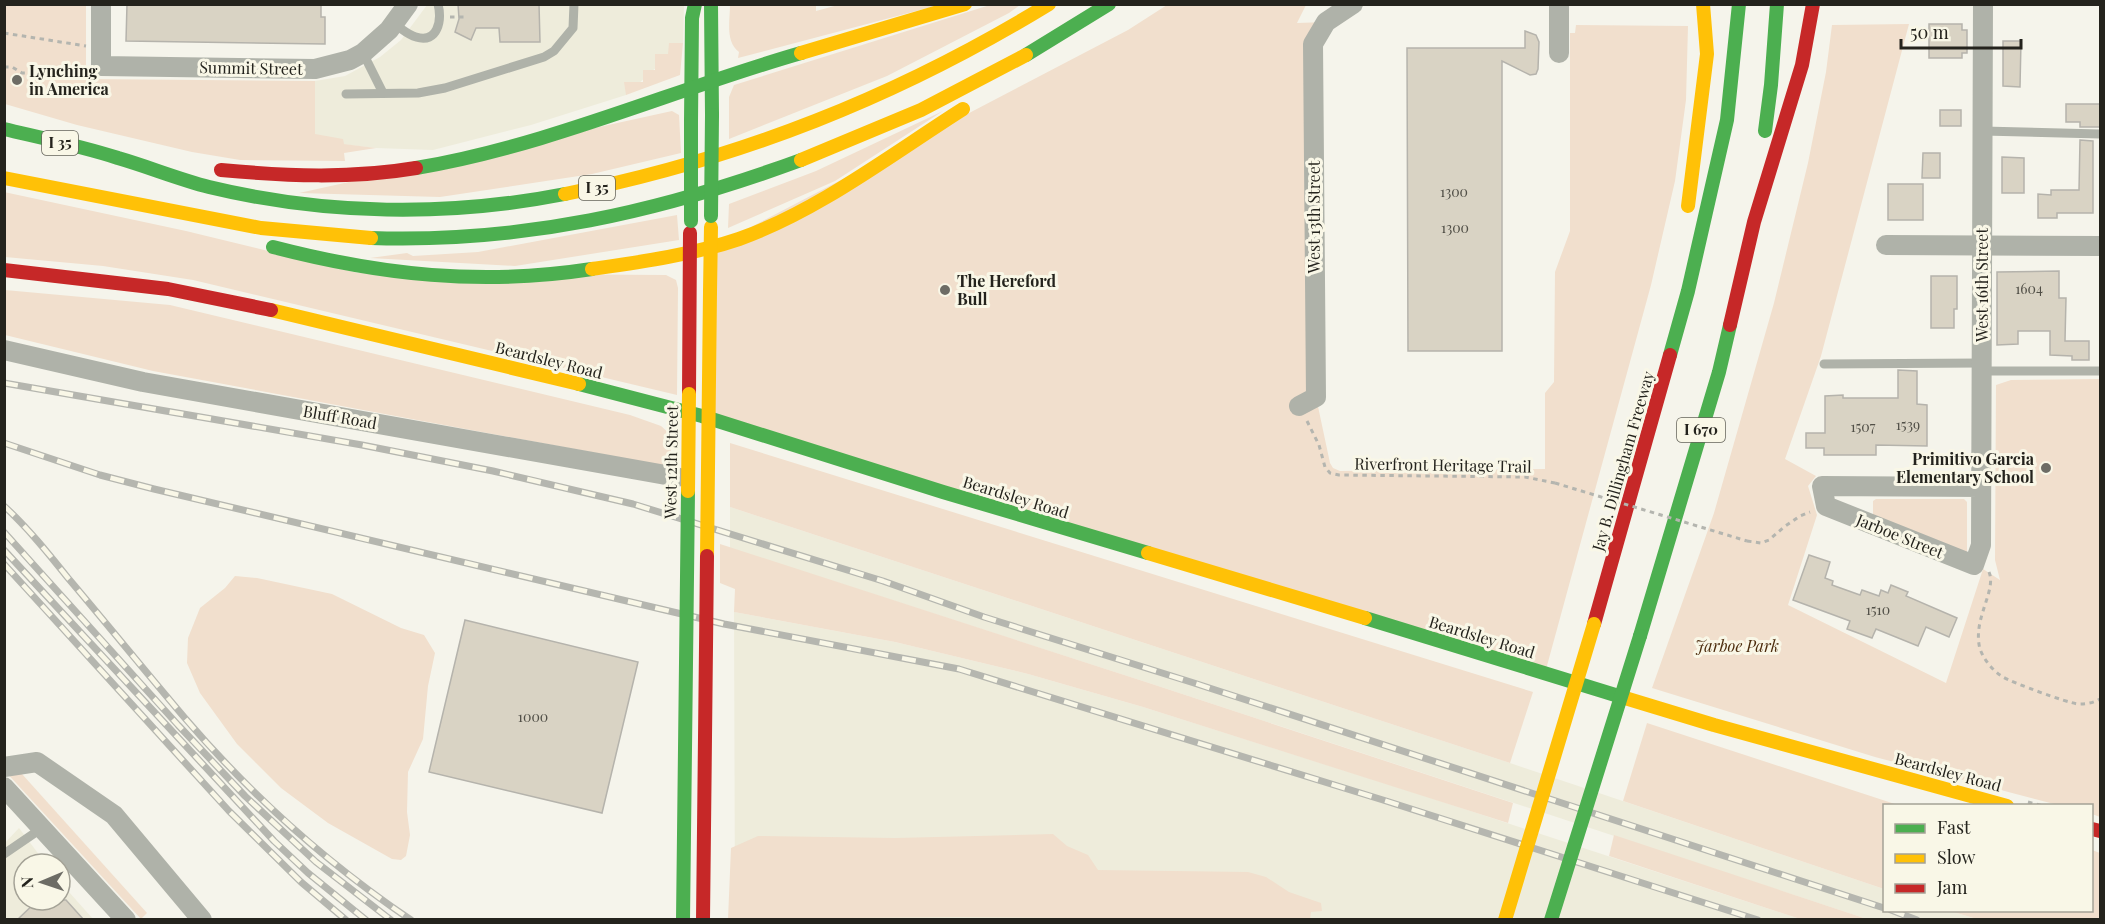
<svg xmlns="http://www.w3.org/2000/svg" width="2105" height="924" font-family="'Playfair Display',serif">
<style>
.built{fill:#eeecdb}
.green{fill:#f1dfcd}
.building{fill:#d9d3c4;stroke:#b5b3ac;stroke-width:1.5}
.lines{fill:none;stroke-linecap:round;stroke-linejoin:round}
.path{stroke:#b4b5af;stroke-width:3;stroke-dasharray:4.5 4.5;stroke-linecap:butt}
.lane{stroke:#afb2a9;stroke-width:9}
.street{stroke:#afb2a9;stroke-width:20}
.fast{stroke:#4caf50;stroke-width:14}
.slow{stroke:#ffc107;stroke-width:14}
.jam{stroke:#c62828;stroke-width:14}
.rail-casing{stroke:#b5b6af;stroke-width:7}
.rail{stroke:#f9f7e7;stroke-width:4.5;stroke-dasharray:14;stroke-linecap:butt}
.path-bridge{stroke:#b4b5af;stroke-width:3;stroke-dasharray:4.5 4.5;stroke-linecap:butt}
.fast-bridge{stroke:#4caf50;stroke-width:14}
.slow-bridge{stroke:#ffc107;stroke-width:14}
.jam-bridge{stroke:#c62828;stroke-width:14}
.poi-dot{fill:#6d6c65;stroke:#f9f7e7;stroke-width:2}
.labels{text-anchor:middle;stroke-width:6;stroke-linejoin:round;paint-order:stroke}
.number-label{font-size:14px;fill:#514f47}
.shield{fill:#f9f7e7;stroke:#64635a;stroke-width:1.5}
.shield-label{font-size:15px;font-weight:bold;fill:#24231d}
.street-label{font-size:16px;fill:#24231d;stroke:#f9f7e7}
.poi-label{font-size:16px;font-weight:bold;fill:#24231d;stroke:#f9f7e7;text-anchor:start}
.park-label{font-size:16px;font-style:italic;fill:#4c2c0d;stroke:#f9f7e7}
</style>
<rect width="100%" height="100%" fill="#f5f4eb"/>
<g class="built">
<path d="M427,5H684L683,43L626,95L531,125L433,150L376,148L315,141V81L345,76L380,57L401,40Z"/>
<path d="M730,507L1510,763L1884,889V910L1950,911L1977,919H1867L1149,683L730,548Z"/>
<path d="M734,612L895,642L1028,674L1143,707L1428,797L1800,919H735Z"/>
<path d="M19,828L46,864H24V900H60V882L93,919L5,920V843Z"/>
</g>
<g class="green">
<path d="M4,5H86V79L315,81V134L343,139L344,144L376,148L344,153L345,161L240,160L192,152L77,125L5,104Z"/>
<path d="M730,5H816V11L838,5H939L738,58L739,52C725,41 730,21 730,5Z"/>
<path d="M990,5H1020L1009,13L887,76L729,139V97L734,85Z"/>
<path d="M1167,5H1306L1297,23L1326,22L1313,44L1316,397L1330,463L1333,468L1340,471L1545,469V393L1554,382L1555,272L1570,231V33H1575L1576,25L1688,26L1686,100L1675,181L1651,285L1545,673L708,425L711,248L1128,30Z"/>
<path d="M1909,24L1821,356L1785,459L1816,476L1808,486L1817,515L1788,605L1946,683L1983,569L2000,580L1995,560L1996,385L2011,380L2100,379V817L2092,814V806L2058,805L1875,757L1652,688L1714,513L1774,303L1808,163L1826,72L1832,25Z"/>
<path d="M669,43H683L680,75L626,95L624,82H643V70H655V54H668Z"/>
<path d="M672,111L679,115L681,153L592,174L440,197L299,193Z"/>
<path d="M943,111L835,181L728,228L729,204L816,171Z"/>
<path d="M4,192L186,231L358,273L666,275L676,280L678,288L677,395L193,280L103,266L5,257Z"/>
<path d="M677,215L679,240L515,266L370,258L407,253L413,256L478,252Z"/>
<path d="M5,290L170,305L630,415L661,426L671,435V467L153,371L5,335Z"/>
<path d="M730,443L1533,692L1510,763L730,507Z"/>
<path d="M1876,499H1964L1967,502V554L1873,515V501Z"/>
<path d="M720,544L1149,683L1513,803L1508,823L1143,707L1028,674L895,642L734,612L735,589L720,583Z"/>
<path d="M235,576L257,578L332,594L401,628L424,635L435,653L428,686L423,739L408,772L407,812L410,835L406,856L401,860L392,859L328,823L281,788L237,744L200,693L187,663L188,638L200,608L225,588Z"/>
<path d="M1647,723L1898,805L1884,806V889L1623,801Z"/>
<path d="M4,754L147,913L141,919L5,771Z"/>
<path d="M1053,834L1067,846L1088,855L1098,870L1248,872L1266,877L1289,892L1321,903L1322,911L1311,912L1310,920L957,917L728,919L731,848L758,836L895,838Z"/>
<path d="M1614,835L1867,919H1800L1609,856Z"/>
<path d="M2092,850L2100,853V919H1977L1950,911L2092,910Z"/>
</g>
<g class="building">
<path d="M127,4H321V17H325V44L126,41Z"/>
<path d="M458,4H539L540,42H500L499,28H476L471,40L455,32L459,19Z"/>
<path d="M1929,24H1962V30H1967V53H1962V58H1929Z"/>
<path d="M1525,31L1536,35L1539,42L1538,69L1536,74L1530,75L1502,61V351H1408L1407,48H1525Z"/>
<path d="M2003,41H2021L2020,87L2003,86Z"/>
<path d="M2066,104H2100V127H2080V122H2066Z"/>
<rect x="1940" y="110" width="21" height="16"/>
<path d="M2080,140L2093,141V213H2057V218H2038V194L2051,195V190H2079Z"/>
<path d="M1923,153H1940V178H1922Z"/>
<path d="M2002,157L2024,158V193H2002Z"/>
<rect x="1888" y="184" width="35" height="36"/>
<path d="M2059,271V298H2066L2065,341H2089V360H2072V356L2050,355V331H2018V344L1997,345V272Z"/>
<path d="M1931,276H1957V309H1954V328H1931Z"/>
<path d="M1898,370L1917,371V404L1927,405V446L1876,445V455H1824V448H1806V433H1825V396L1843,395V398H1898Z"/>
<path d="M1809,555L1830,562L1825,578L1833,581L1832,585L1860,595L1862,590L1879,596L1881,590L1888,593L1891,585L1908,592L1906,596L1957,618L1949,637L1926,627L1918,646L1876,629L1872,638L1847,629L1850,621L1793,600Z"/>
<path d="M465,620L638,662L602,813L429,772Z"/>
<path d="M38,900H66L84,920H17Z"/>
</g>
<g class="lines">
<g class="path">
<path d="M450,17H466"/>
<path d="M4,33L86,46"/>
<path d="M4,67H12L22,73H78"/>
<path d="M1307,421L1319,445L1325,467L1330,473L1339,475L1525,477L1555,483"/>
<path d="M1747,541L1761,543L1769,540L1784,527L1800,516L1810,512"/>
<path d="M1989,572C1997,591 1972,619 1980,649C1984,660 1993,671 2003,677C2013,683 2068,703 2078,704C2087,704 2093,703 2100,699"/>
<path d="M2028,802L2043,806"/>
</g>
<g class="lane">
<path d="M394,24C401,28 408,35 416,37C438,44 442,20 438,4"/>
<path d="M363,53L383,93"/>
<path d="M346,94L418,93L445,88L544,57L554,51L573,28L574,4"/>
<path d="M1983,131L2100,134"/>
<path d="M1824,364L1981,363"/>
<path d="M1981,371H2100"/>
<path d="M4,854L42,828"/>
</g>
<g class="street">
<path d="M101,4V66L315,69L350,60L363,53L389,30L408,4"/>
<path d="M1559,4V53"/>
<path d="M1886,245L2100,246"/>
<path d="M4,350L143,382L677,477"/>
<path d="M1299,406L1316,397L1313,44L1326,22L1353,4"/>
<path d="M1981,487L1822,486L1826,506L1974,565L1981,545L1983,4"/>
<path d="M4,767L37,762L114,815L202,920"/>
<path d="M4,787L126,920"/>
</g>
<g class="fast">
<path d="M711,4L712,115"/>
<path d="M1026,55L1109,4"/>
<path d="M691,121L692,18L695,4"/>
<path d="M4,129C42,138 81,146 118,158C149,167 178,179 209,187C325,215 448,217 565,194"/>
<path d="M1765,131L1771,85L1777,4"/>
<path d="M416,168C548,146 672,90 801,53"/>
<path d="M371,238C523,243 659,212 801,160"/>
<path d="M273,247C381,275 481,286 592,269"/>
<path d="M1670,355L1688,291L1727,120L1739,4"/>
<path d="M579,384L702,416L943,492L1148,553"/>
<path d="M1365,618L1625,698"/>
<path d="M1640,636L1719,372L1730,325"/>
</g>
<g class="slow">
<path d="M801,53L965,4"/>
<path d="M801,160L921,110L1026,55"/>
<path d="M4,178L261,228L371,238"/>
<path d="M565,194C740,159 897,97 1049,4"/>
<path d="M1688,206L1707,54L1703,4"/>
<path d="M592,269C641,262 692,255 739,239C818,211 892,154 963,109"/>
<path d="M710,292L711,227"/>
<path d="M271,310L579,384"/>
<path d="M1148,553L1365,618"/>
<path d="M1625,698L1714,725L2007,806"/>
</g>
<g class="jam">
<path d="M221,170C286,176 351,179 416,168"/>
<path d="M4,270L168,289L271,310"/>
<path d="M1730,325L1754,222L1802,65L1813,4"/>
<path d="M689,394L690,233"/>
<path d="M1594,624L1670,355"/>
<path d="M2092,829L2100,831"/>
</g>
<defs>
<g id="rail">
<path d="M4,383L362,445L493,471L633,504L883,581L984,617L1194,683L1884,908"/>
<path d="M4,443L100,475L154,489L724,624L959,669L1383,800L1758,920"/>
<path d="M4,506C28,528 48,553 68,578C107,624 145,671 184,717C250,794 328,864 411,920"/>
<path d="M4,532L178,725L245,796L316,862L391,920"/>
<path d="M4,550L274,841L308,873L366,920"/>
<path d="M4,564L229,811L301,882L346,920"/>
<path d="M1891,910L1917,920"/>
</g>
</defs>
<use href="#rail" class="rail-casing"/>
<use href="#rail" class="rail"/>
<path class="path-bridge" d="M1555,483L1747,541"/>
<g class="fast-bridge">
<path d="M691,121V221"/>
<path d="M711,216L712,115"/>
<path d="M683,920L688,491"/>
<path d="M1551,920L1640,636"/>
</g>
<g class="slow-bridge">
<path d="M688,491L689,394"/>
<path d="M707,556L710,292"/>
<path d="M1505,920L1594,624"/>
</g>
<path class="jam-bridge" d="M703,920L707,556"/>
</g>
<g class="poi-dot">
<circle cx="17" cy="80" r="6"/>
<circle cx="945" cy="290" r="6"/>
<circle cx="2046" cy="468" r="6"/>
</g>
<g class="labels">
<g class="number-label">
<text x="1454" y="197">1300</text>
<text x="1455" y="233">1300</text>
<text x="2029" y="294">1604</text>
<text x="1908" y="430">1539</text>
<text x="1863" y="432">1507</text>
<text x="1878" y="615">1510</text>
<text x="533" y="722">1000</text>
</g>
<g class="shield">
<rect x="42" y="131" width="36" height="24" rx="4.5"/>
<rect x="579" y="176" width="36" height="24" rx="4.5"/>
<rect x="1677" y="418" width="48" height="24" rx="4.5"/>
</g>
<g class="shield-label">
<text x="60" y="148">I 35</text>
<text x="597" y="193">I 35</text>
<text x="1701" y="435">I 670</text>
</g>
<g class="street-label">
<text transform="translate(251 68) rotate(1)" y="6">Summit Street</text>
<text transform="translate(1314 217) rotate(-90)" y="6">West 13th Street</text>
<text transform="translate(1982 285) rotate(-90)" y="6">West 16th Street</text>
<text transform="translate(549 360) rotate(14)" y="6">Beardsley Road</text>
<text transform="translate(340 417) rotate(10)" y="6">Bluff Road</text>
<text transform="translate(1623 461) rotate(-74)" y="6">Jay B. Dillingham Freeway</text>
<text transform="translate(671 462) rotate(-89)" y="6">West 12th Street</text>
<text transform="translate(1443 465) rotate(1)" y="6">Riverfront Heritage Trail</text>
<text transform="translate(1016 497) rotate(17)" y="6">Beardsley Road</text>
<text transform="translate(1900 536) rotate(22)" y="6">Jarboe Street</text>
<text transform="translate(1482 637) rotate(17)" y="6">Beardsley Road</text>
<text transform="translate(1948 772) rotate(15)" y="6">Beardsley Road</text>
</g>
<g class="poi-label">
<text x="29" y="77">Lynching<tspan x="29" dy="18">in America</tspan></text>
<text x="957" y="287">The Hereford<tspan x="957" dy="18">Bull</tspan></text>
<text x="2034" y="465" text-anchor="end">Primitivo Garcia<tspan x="2034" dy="18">Elementary School</tspan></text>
</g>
<g class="park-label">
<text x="1737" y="652">Jarboe Park</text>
</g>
</g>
<rect width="2105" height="924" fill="none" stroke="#24231d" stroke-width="12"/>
<rect x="1883" y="804" width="210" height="108" fill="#f9f7e7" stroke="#a4a296" stroke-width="1.5"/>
<rect x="1895" y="824" width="30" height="9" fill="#4caf50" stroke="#a4a296" stroke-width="1.5"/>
<text x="1937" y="834" font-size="18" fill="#24231d">Fast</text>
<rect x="1895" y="854" width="30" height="9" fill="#ffc107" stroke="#a4a296" stroke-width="1.5"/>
<text x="1937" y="864" font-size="18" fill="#24231d">Slow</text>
<rect x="1895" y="884" width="30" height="9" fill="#c62828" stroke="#a4a296" stroke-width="1.5"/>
<text x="1937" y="894" font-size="18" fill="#24231d">Jam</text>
<g transform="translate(42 882) rotate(268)"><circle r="28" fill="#f9f7e7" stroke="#a4a296" stroke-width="1.5"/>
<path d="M0-4.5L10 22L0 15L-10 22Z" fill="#6d6c65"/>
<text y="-9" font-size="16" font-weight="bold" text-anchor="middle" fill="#24231d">N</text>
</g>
<path d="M1901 39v9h120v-9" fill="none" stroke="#24231d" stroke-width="3"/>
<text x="1910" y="39" font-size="18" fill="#24231d" stroke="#f9f7e7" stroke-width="4.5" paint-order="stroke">50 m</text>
</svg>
